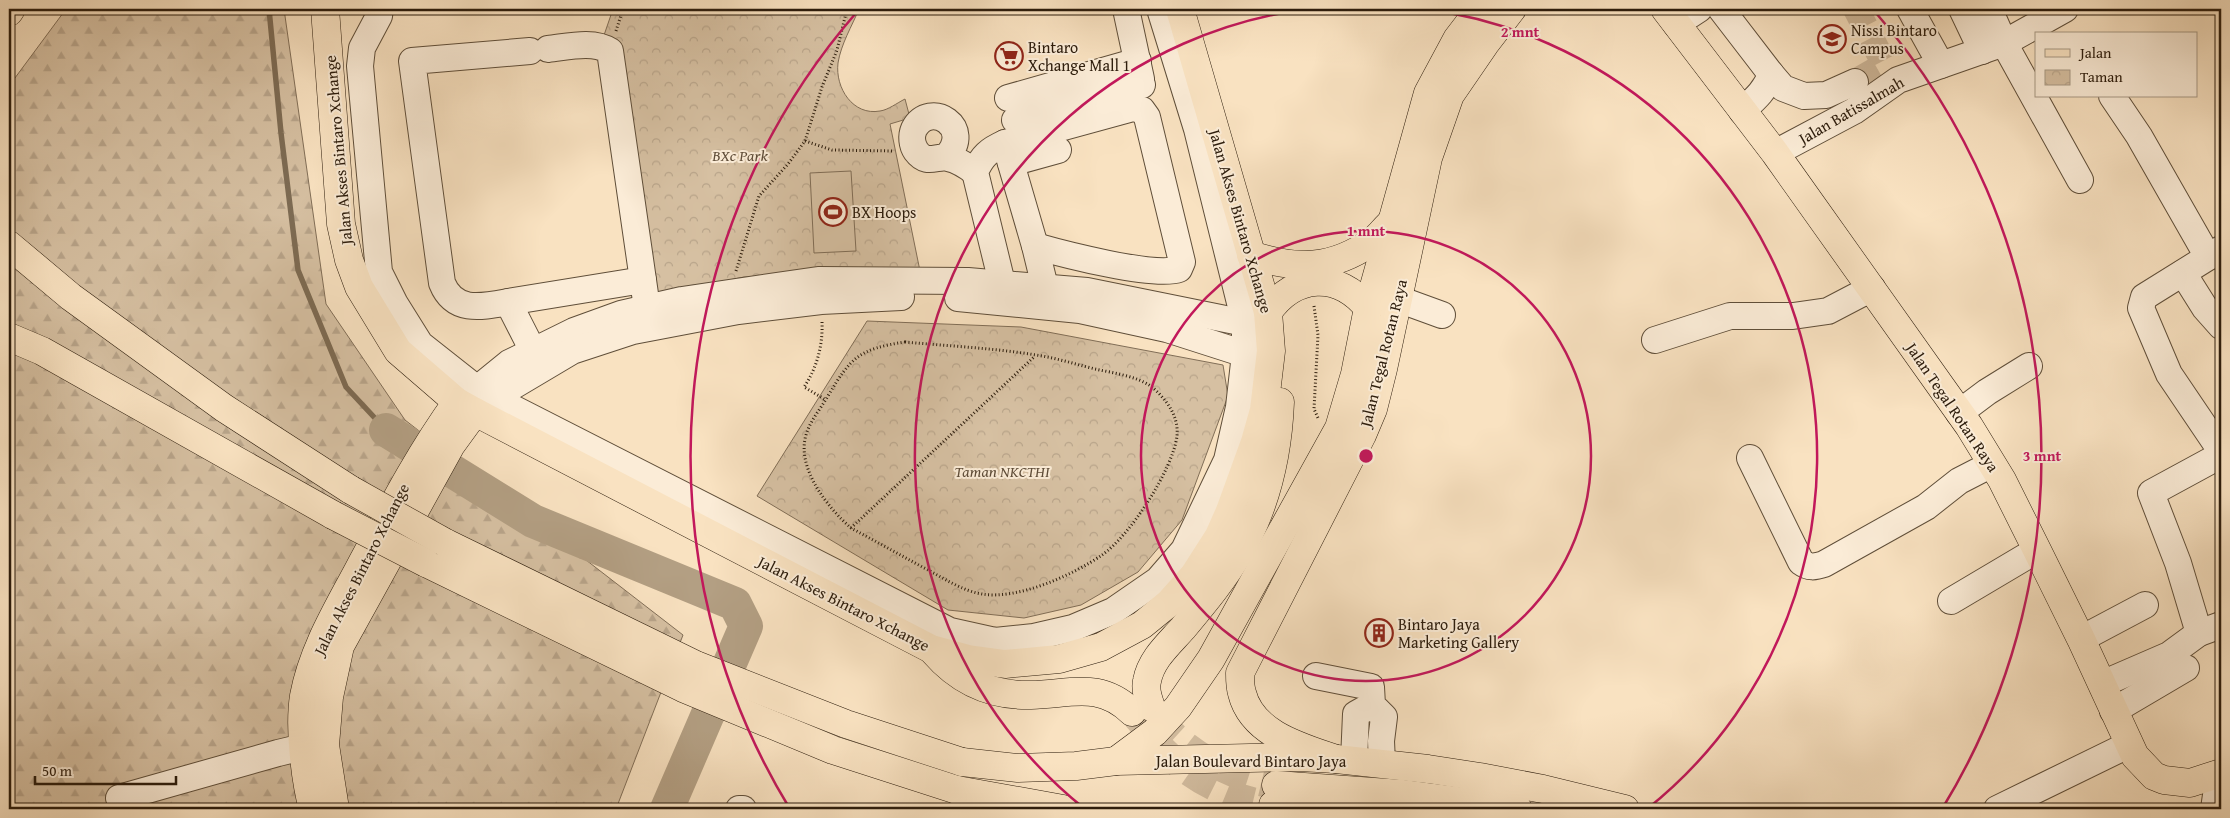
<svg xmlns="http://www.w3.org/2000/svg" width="2230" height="818" font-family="'Gentium Book Plus',serif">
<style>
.forest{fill:url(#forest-firs);stroke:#816e57}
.park{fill:url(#park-crowns);stroke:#816e57}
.garden{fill:#d6c0a2;stroke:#816e57}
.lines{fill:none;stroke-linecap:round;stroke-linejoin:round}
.stream{stroke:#7d6b53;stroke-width:5.5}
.river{stroke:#b39f83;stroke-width:34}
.minor-tunnel{stroke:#d0ba9d;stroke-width:26;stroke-dasharray:26 13;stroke-linecap:butt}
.major-tunnel{stroke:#d0ba9d;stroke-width:28;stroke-dasharray:28 14;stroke-linecap:butt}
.minor-casing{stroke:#5f4e39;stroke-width:28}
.major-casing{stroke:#2c1c0c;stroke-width:29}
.highway-casing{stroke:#2c1c0c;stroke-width:29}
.path{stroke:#2c1c0c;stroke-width:3;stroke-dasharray:1 2.5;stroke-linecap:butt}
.minor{stroke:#fbecd7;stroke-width:26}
.major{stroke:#f9e2c1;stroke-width:28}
.highway{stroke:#f9e2c1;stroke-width:28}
.highway-bridge-casing{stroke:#2c1c0c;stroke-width:29;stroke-linecap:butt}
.highway-bridge{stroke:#f9e2c1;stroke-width:28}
.ring{fill:none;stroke:#c2185b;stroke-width:2.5}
.labels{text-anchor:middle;stroke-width:4;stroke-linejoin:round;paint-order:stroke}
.poi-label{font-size:16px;fill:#2c1c0c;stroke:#fbecd7;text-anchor:start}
.street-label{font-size:16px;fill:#2c1c0c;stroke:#fbecd7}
.park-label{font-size:16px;font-style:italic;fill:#5f4d39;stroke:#fbecd7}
.centre{fill:#c2185b;stroke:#fbecd7;stroke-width:2.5}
.ring-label{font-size:15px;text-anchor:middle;font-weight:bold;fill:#c2185b;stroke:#fbecd7;stroke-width:4;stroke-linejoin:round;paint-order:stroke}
</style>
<defs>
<pattern id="forest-firs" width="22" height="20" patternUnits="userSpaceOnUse" patternTransform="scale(1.25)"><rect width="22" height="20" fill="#d6c0a2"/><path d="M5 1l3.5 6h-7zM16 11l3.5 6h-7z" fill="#b8a48a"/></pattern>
<pattern id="park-crowns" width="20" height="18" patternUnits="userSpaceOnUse" patternTransform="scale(1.25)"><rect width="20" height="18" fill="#d6c0a2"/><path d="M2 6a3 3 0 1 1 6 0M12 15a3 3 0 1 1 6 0" fill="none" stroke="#b8a48a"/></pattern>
</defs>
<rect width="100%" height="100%" fill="#f9e2c1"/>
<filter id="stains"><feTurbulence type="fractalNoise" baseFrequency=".004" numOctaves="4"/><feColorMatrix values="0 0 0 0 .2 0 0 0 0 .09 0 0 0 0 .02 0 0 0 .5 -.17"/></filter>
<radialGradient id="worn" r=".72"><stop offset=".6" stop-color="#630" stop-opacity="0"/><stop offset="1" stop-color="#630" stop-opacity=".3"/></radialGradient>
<path class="forest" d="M66,9H284L326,304L405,420L683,635L616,809H9V86Z"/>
<g class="park">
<path d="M613,9H859C852,26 841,44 838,63C835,88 853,116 880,111C888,110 897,103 905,99L910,118L890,124L920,271L744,277L651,296L601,44Z"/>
<path d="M867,321L1021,327L1223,365L1228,396L1182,520L1138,572L1081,605L1024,618L948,610L757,496Z"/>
</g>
<path class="garden" d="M851,171L856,251L814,253L810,173Z"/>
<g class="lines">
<path class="stream" d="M269,9L281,133L298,270L346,387L386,430"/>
<path class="river" d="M386,430L533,521L735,604L746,626L667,809"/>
<path class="minor-tunnel" d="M1855,82L1885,65L1856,9"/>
<g class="major-tunnel">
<path d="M1132,712C1144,724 1153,739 1164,751C1193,780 1232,800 1273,805"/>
<path d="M1157,716C1181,751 1235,780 1276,785"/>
</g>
<defs>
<g id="minor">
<path d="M380,9L379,16L362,48L360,66L379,272L395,304L420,344L477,389L493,398L950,631L995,641L1034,637L1073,628L1113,611L1158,580L1184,550L1227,460L1239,407L1245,354V323L1197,129L1160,9"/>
<path d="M1126,9L1141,79"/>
<path d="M1721,9L1771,74C1766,90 1754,100 1742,111"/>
<path d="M1910,9L1941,65"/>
<path d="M1962,9L1982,51"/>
<path d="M1989,9L2004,43L2080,180"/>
<path d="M1676,24L1699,9"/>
<path d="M548,49C567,47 593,40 610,51L647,308"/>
<path d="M530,51L412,61L442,283C454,313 481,307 508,302L533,351"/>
<path d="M1771,74L1783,88L1804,96L1826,95L1855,82"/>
<path d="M2112,96L2139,136L2208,257"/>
<path d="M1008,98L1138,61"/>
<path d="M1015,120L1142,85"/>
<path d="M1005,143L1035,246L1045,287"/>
<path d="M1775,153L1854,111L1898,80L2004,43L2065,9"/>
<path d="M946,157C975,128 930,99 914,129C911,136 912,145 916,151C927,166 937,155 948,158C958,160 967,166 975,172"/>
<path d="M1011,163L1058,150"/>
<path d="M2221,249L2144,297L2141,308L2169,374L2221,451"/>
<path d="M2183,273L2205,308L2221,326"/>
<path d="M1002,283L975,172C982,156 989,150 1005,143L1133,108L1142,110L1147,117L1182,262L1179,269C1155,278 1063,254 1035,246"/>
<path d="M958,298L1080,310L1167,329L1245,354"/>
<path d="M1398,299L1442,315"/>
<path d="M508,302L643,280"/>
<path d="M1655,340L1730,316H1793L1828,311L1872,288"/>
<path d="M477,389L509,363L574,331L621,314L682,300L818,280L968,281L1087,291L1245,323"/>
<path d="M493,398L572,351L633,331L738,311L821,301L901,297"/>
<path d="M1959,413L1987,392L2029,366"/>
<path d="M1750,458L1801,562C1809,568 1815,567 1824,564L1926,507L1959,481L1992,464"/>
<path d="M1951,601L2037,550"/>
<path d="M2199,633L2178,563L2151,493L2221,455"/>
<path d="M2081,639L2145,605"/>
<path d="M1316,676L1371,687L1372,705L1384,717L1381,741L1382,763"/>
<path d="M2102,684L2169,655L2199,633L2221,625"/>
<path d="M2113,711L2186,668"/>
<path d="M1354,760L1356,714L1372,705"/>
<path d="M119,798L278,753L303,747L324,745"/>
<path d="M739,809H743"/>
<path d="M1997,809L2128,745"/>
<path d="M2214,809L2219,774"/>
</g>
<g id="major">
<path d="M325,9L341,224L349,260L359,287L398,351L457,402L475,412L931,649L968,659L1005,664L1059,659L1101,647L1142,625L1169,603L1194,575L1219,536L1230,511L1255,442L1264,410L1271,351L1268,312L1180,9"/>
<path d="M1665,9L1775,153L1969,426L2002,480L2037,550L2081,639L2135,756L2154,776L2164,780L2190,783L2221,773"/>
<path d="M1251,255C1297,270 1332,270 1373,241C1380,235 1386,227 1392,222"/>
<path d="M1268,312C1295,274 1338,271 1368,308"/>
<path d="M934,652C960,682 992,696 1031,695C1072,694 1099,681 1132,712"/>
<path d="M1151,707C1148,699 1145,689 1147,681C1151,659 1169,644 1183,628C1203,604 1224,579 1240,551C1266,506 1278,453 1280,402"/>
<path d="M1336,759C1301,747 1252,734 1242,693C1240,687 1240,680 1240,673L1362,435L1373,409L1383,369L1428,158L1450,95L1485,44L1512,9"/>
<path d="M1116,761L1155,732L1178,707L1211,659L1339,428L1355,374L1368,308L1428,93L1457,39L1480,9"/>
<path d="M962,762L1018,768L1076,766L1116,761L1299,757L1336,759L1428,769L1480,777L1543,789L1625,809"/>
<path d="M1276,785L1402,794L1518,809"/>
<path d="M957,790L1063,809"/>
<path d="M1273,805L1332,809"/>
<path d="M313,809C305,779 299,727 304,696C313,648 339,607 361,565C391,509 420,453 457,402"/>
<path d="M335,809L325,745L329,697L340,646L451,445L475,412"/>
</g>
<g id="highway">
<path d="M9,12L11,9"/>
<path d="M9,245L71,297L224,408L351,490"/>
<path d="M9,337L42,351L333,515"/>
<path d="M444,542L696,665L846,724L962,762"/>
<path d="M426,563L683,688L833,750L957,790"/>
</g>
</defs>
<use href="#minor" class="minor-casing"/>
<use href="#major" class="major-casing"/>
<use href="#highway" class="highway-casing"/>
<g class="path">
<path d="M616,31L623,9"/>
<path d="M805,141L832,150L894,151"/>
<path d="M736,271L759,196L788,164L805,141L822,87L837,50L847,9"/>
<path d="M1314,306L1318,335L1314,409L1318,418"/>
<path d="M822,322C823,345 817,368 804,387L826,400"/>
<path d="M905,342C948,346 993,348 1036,355C1056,358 1075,364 1095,369C1113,373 1137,376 1152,387C1166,399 1179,416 1177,436C1173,469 1130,536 1102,555C1073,575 1018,600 982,594C963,591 945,579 928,570C902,556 877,542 851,528C828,508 794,466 807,432C811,420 821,408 828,396C851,357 859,349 905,342Z"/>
<path d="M851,528L1035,356"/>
</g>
<use href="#minor" class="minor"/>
<use href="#major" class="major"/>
<use href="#highway" class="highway"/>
<defs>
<g id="highway-bridge">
<path d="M351,490L444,542"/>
<path d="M333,515L426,563"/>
</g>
</defs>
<use href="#highway-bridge" class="highway-bridge-casing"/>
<use href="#highway-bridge" class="highway-bridge"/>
</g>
<g class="ring">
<circle cx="1366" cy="456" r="225"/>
<path d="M1085 809A451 451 0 0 1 1307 9M1425 9A451 451 0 0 1 1647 809"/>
<path d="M790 809A676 676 0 0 1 856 13M1876 13A676 676 0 0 1 1942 809"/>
</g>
<defs>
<symbol id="university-ring" viewBox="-11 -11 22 22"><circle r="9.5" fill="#fbecd7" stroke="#8f2418" stroke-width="1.5"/><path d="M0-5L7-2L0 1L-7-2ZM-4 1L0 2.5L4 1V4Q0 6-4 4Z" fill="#8f2418"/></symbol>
<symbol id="supermarket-ring" viewBox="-11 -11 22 22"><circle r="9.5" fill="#fbecd7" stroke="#8f2418" stroke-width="1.5"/><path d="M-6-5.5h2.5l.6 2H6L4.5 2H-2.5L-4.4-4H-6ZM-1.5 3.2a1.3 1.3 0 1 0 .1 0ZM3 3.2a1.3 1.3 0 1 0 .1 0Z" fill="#8f2418"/></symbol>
<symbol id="stadium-ring" viewBox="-11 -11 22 22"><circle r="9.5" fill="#fbecd7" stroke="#8f2418" stroke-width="1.5"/><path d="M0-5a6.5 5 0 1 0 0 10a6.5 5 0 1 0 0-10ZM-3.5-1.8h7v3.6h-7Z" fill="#8f2418"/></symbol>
<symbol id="building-ring" viewBox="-11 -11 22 22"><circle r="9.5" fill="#fbecd7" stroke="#8f2418" stroke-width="1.5"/><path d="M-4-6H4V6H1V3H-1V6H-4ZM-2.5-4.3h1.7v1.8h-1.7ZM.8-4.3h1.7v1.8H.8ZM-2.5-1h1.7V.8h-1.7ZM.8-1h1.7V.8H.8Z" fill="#8f2418"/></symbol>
</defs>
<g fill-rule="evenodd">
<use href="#university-ring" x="1816" y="23" width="32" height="32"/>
<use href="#supermarket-ring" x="993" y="40" width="32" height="32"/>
<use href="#stadium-ring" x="817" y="196" width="32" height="32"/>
<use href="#building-ring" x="1363" y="617" width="32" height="32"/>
</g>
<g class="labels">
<g class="poi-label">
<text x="1851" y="36">Nissi Bintaro<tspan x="1851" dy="18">Campus</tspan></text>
<text x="1028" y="53">Bintaro<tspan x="1028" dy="18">Xchange Mall 1</tspan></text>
<text x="852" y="218">BX Hoops</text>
<text x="1398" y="630">Bintaro Jaya<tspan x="1398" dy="18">Marketing Gallery</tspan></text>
</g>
<g class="street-label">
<text transform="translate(1851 110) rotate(-30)" y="6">Jalan Batissalmah</text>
<text transform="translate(338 150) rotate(-95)" y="6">Jalan Akses Bintaro Xchange</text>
<text transform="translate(1241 221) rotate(74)" y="6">Jalan Akses Bintaro Xchange</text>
<text transform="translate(1383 353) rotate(-76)" y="6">Jalan Tegal Rotan Raya</text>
<text transform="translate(1953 407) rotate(56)" y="6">Jalan Tegal Rotan Raya</text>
<text transform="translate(361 569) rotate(-63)" y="6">Jalan Akses Bintaro Xchange</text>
<text transform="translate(844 603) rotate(27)" y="6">Jalan Akses Bintaro Xchange</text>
<text x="1251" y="767">Jalan Boulevard Bintaro Jaya</text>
</g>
<g class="park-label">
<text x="740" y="161">BXc Park</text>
<text x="1002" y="477">Taman NKCTHI</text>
</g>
</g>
<circle cx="1366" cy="456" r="8" class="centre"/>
<g class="ring-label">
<text x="1520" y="37">2 mnt</text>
<text x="1366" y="236">1 mnt</text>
<text x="2042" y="461">3 mnt</text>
</g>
<rect width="2230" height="818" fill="none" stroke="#f9e2c1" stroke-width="30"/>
<rect x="10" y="10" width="2210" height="798" fill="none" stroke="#2c1c0c" stroke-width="2.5"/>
<rect x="15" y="15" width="2200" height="788" fill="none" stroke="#2c1c0c"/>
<rect x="2035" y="32" width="162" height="65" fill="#fbecd7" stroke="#a89986"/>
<rect x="2045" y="49" width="25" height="8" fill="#f9e2c1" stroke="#a89986"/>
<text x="2080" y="58" font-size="15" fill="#2c1c0c">Jalan</text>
<rect x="2045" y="70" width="25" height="15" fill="url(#park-crowns)" stroke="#a89986"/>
<text x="2080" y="82" font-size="15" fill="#2c1c0c">Taman</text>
<path d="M35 776v8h141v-8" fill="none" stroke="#2c1c0c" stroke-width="2.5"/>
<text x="42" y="776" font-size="15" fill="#2c1c0c" stroke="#fbecd7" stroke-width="4" paint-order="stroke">50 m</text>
<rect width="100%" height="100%" filter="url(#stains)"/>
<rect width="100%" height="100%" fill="url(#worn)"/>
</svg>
